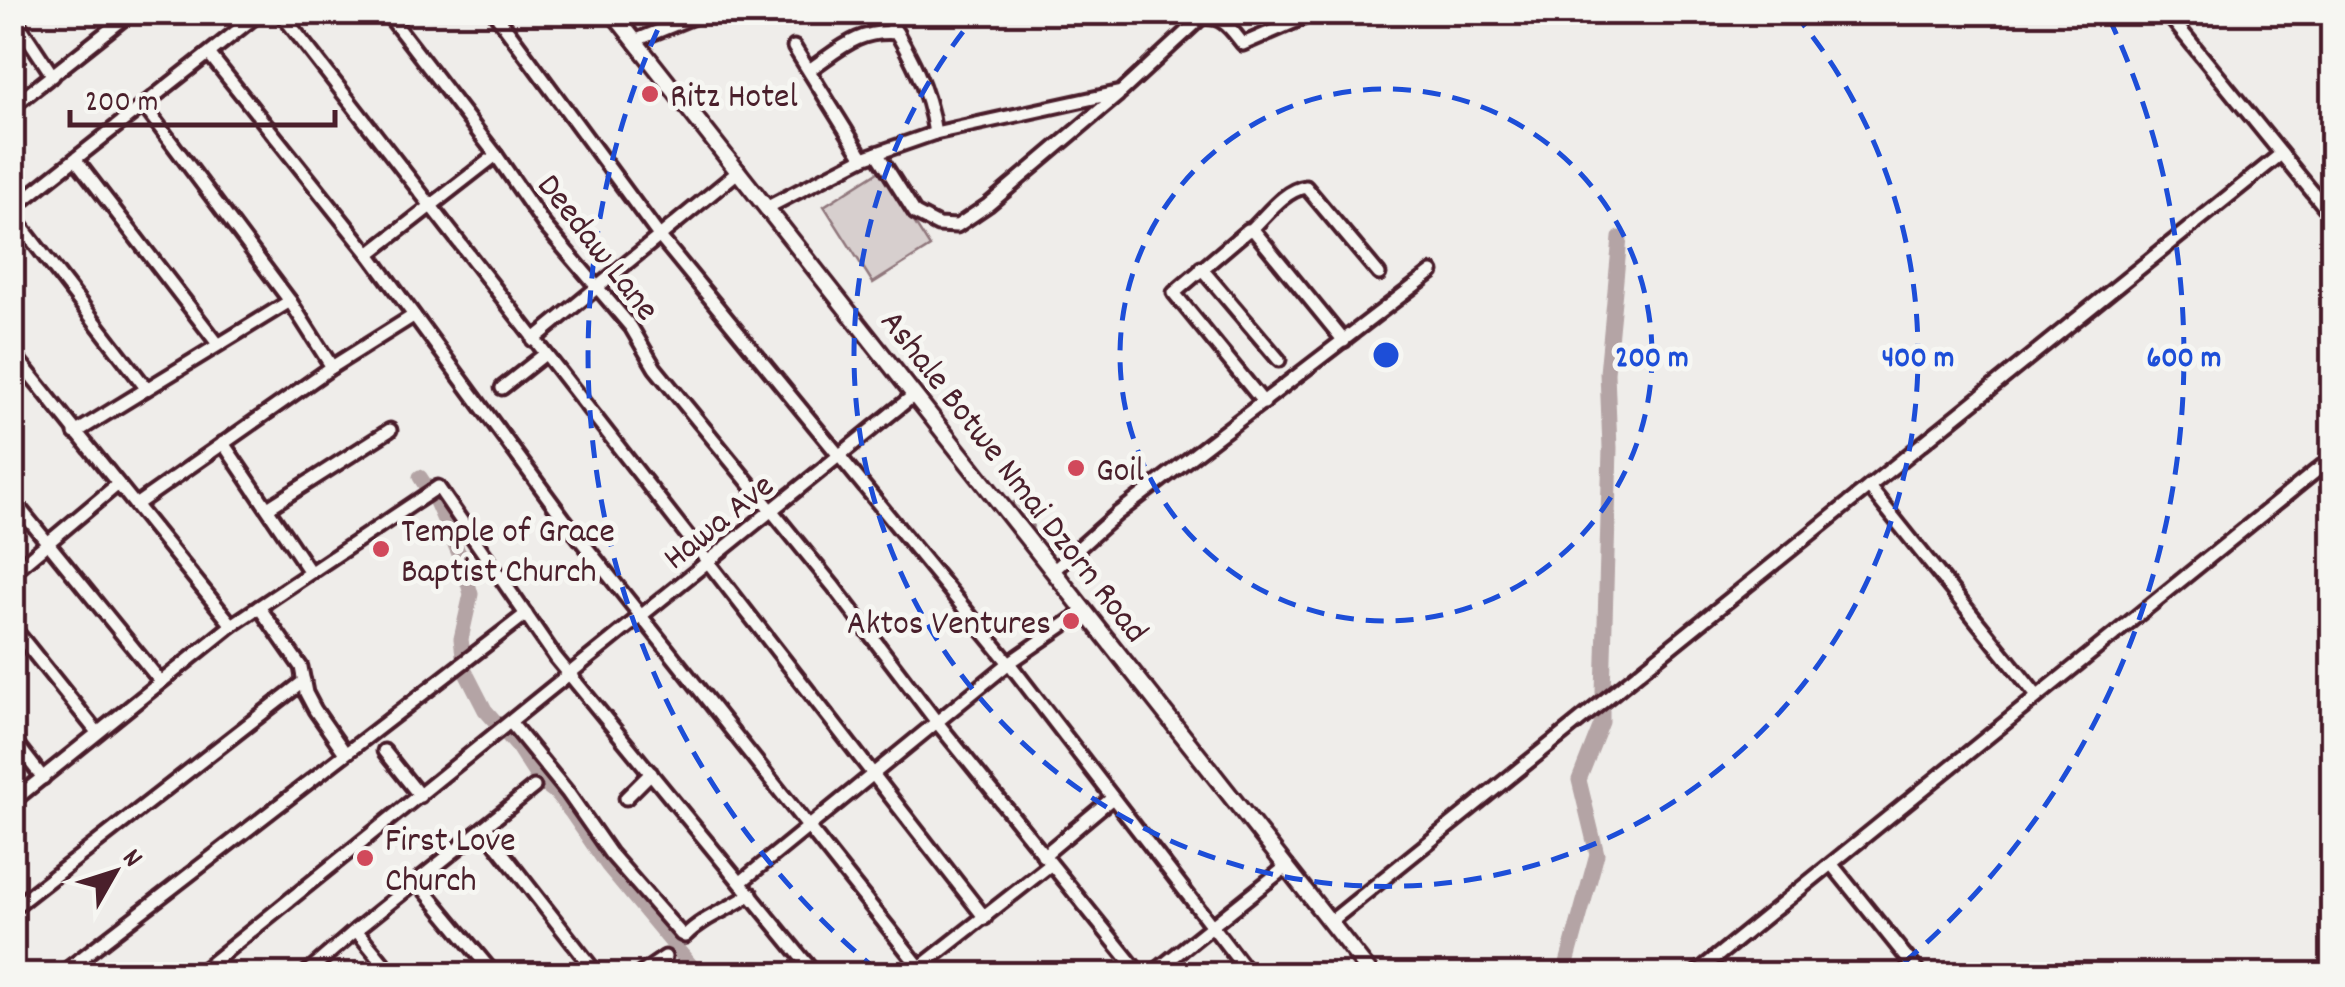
<svg xmlns="http://www.w3.org/2000/svg" width="2345" height="987" font-family="Dekko,sans-serif">
<style>
.green{fill:#d7cfce;stroke:#90777c;stroke-width:2.5}
.lines{fill:none;stroke-linecap:round;stroke-linejoin:round}
.river{stroke:#b4a4a5;stroke-width:15}
.minor-casing{stroke:#4a1f2b;stroke-width:19}
.major-casing{stroke:#4a1f2b;stroke-width:21}
.minor{stroke:#f6f6f2;stroke-width:11}
.major{stroke:#f6f6f2;stroke-width:14}
.ring{fill:none;stroke:#1d4ed8;stroke-width:5;stroke-dasharray:18 12}
.poi-dot{fill:#d1495b;stroke:#f6f6f2;stroke-width:4}
.labels{text-anchor:middle;stroke-width:10;stroke-linejoin:round;paint-order:stroke}
.poi-label{font-size:35px;fill:#4a1f2b;stroke:#f6f6f2;text-anchor:start}
.street-label{font-size:35px;fill:#4a1f2b;stroke:#f6f6f2}
.centre{fill:#1d4ed8;stroke:#f6f6f2;stroke-width:5}
.ring-label{font-size:30px;text-anchor:middle;font-weight:bold;fill:#1d4ed8;stroke:#f6f6f2;stroke-width:10;stroke-linejoin:round;paint-order:stroke}
</style>
<rect width="100%" height="100%" fill="#efedea"/>
<filter id="ink" filterUnits="userSpaceOnUse"><feTurbulence type="fractalNoise" baseFrequency=".01" numOctaves="2"/><feDisplacementMap in="SourceGraphic" scale="20" xChannelSelector="R" yChannelSelector="G"/><feConvolveMatrix kernelMatrix="1 2 1 2 8 2 1 2 1" color-interpolation-filters="sRGB"/></filter>
<g filter="url(#ink)">
<g class="green">
<path d="M881,170L930,247L873,283L824,206Z"/>
<path d="M1031,495L1036,500L1032,530L1028,533L1009,508L1010,504Z"/>
</g>
<g class="lines">
<g class="river">
<path d="M420,477L436,502L460,556L471,594L461,639L465,671L485,710L517,746L539,780L556,793L571,812L608,866L698,974"/>
<path d="M1603,693L1610,448L1607,373L1620,238"/>
<path d="M1564,974L1597,854L1579,780L1602,722V711"/>
</g>
<defs>
<g id="minor">
<path d="M280,12L985,918"/>
<path d="M386,12L496,155L545,226L631,327L655,368L834,587L936,721L1140,974"/>
<path d="M494,12L660,237L1009,663L1249,974"/>
<path d="M884,12C909,52 928,86 935,133"/>
<path d="M2166,12L2332,216"/>
<path d="M12,14L53,76"/>
<path d="M634,41L706,12"/>
<path d="M794,47L863,158"/>
<path d="M210,55L369,254L564,519L925,974"/>
<path d="M809,70C839,50 858,29 897,33"/>
<path d="M144,106L290,301L332,367"/>
<path d="M12,107L132,12"/>
<path d="M877,153L915,213L938,225L957,226L988,205L1118,95"/>
<path d="M76,160L218,344"/>
<path d="M768,207L863,158L935,133L1121,92L1201,18C1223,15 1230,28 1243,44L1317,12"/>
<path d="M12,209L261,12"/>
<path d="M12,214L146,388"/>
<path d="M1251,230C1267,215 1284,190 1306,187L1379,274"/>
<path d="M369,254L496,155"/>
<path d="M1201,268L1279,360"/>
<path d="M533,340L739,171"/>
<path d="M12,352L232,625"/>
<path d="M502,388L545,354"/>
<path d="M1264,403L1174,293L1248,230L1255,232L1344,341"/>
<path d="M75,433L290,301"/>
<path d="M223,443L310,572"/>
<path d="M1869,487L2037,696"/>
<path d="M12,499L161,682"/>
<path d="M137,504L332,367L413,316"/>
<path d="M268,508L390,430"/>
<path d="M1053,571L1117,514L1432,272"/>
<path d="M12,573L118,484"/>
<path d="M259,607L301,667L306,693L315,710L345,753"/>
<path d="M12,626L97,732"/>
<path d="M511,723L568,793L610,853L681,934L685,936C703,917 728,910 751,894"/>
<path d="M12,738L43,778"/>
<path d="M384,751L420,796"/>
<path d="M626,798L651,773"/>
<path d="M12,802L232,625L438,487L556,658L815,974"/>
<path d="M483,828L597,974"/>
<path d="M1043,856L1111,799"/>
<path d="M1833,866L1920,974"/>
<path d="M417,881L494,974"/>
<path d="M741,882L1009,663L1084,611"/>
<path d="M12,909L304,681"/>
<path d="M1330,922L2281,154"/>
<path d="M356,930L392,974"/>
<path d="M919,968L1050,865"/>
<path d="M61,974L526,614"/>
<path d="M198,974L914,395"/>
<path d="M305,974L356,930L534,787"/>
<path d="M640,974L665,957"/>
<path d="M791,974L806,963"/>
<path d="M1152,974L1287,866"/>
<path d="M1695,974L2332,458"/>
</g>
<path id="major" d="M612,12L1371,974"/>
</defs>
<use href="#minor" class="minor-casing"/>
<use href="#major" class="major-casing"/>
<use href="#minor" class="minor"/>
<use href="#major" class="major"/>
</g>
</g>
<g class="ring">
<circle cx="1386" cy="355" r="266"/>
<path d="M1794 13A532 532 0 1 1 978 13"/>
<path d="M878 971A798 798 0 0 1 663 18M2109 18A798 798 0 0 1 1894 971"/>
</g>
<g class="poi-dot">
<circle cx="650" cy="94" r="10"/>
<circle cx="1076" cy="468" r="10"/>
<circle cx="381" cy="549" r="10"/>
<circle cx="1071" cy="621" r="10"/>
<circle cx="365" cy="858" r="10"/>
</g>
<g class="labels">
<g class="poi-label">
<text x="670" y="106">Ritz Hotel</text>
<text x="1096" y="480">Goil</text>
<text x="401" y="541">Temple of Grace<tspan x="401" dy="40">Baptist Church</tspan></text>
<text x="1051" y="633" text-anchor="end">Aktos Ventures</text>
<text x="385" y="850">First Love<tspan x="385" dy="40">Church</tspan></text>
</g>
<g class="street-label">
<text transform="translate(600 246) rotate(52)" y="12">Deedaw Lane</text>
<text transform="translate(1016 475) rotate(52)" y="12">Ashale Botwe Nmai Dzorn Road</text>
<text transform="translate(717 520) rotate(-39)" y="12">Hawa Ave</text>
</g>
</g>
<circle cx="1386" cy="355" r="15" class="centre"/>
<g class="ring-label">
<text x="1652" y="366">200 m</text>
<text x="1918" y="366">400 m</text>
<text x="2184" y="366">600 m</text>
</g>
<rect width="2345" height="987" fill="none" stroke="#f6f6f2" stroke-width="50"/>
<rect x="25" y="25" width="2295" height="937" fill="none" stroke="#4a1f2b" stroke-width="4" filter="url(#ink)"/>
<g transform="translate(115 872) rotate(51)" stroke="#f6f6f2" stroke-width="8" paint-order="stroke">
<path d="M0-8L18 38L0 25L-18 38Z" fill="#4a1f2b"/>
<text y="-15" font-size="28" font-weight="bold" text-anchor="middle" fill="#4a1f2b">N</text>
</g>
<path d="M70 110v15h265v-15" fill="none" stroke="#4a1f2b" stroke-width="5"/>
<text x="85" y="110" font-size="30" fill="#4a1f2b" stroke="#f6f6f2" stroke-width="8" paint-order="stroke">200 m</text>
</svg>
